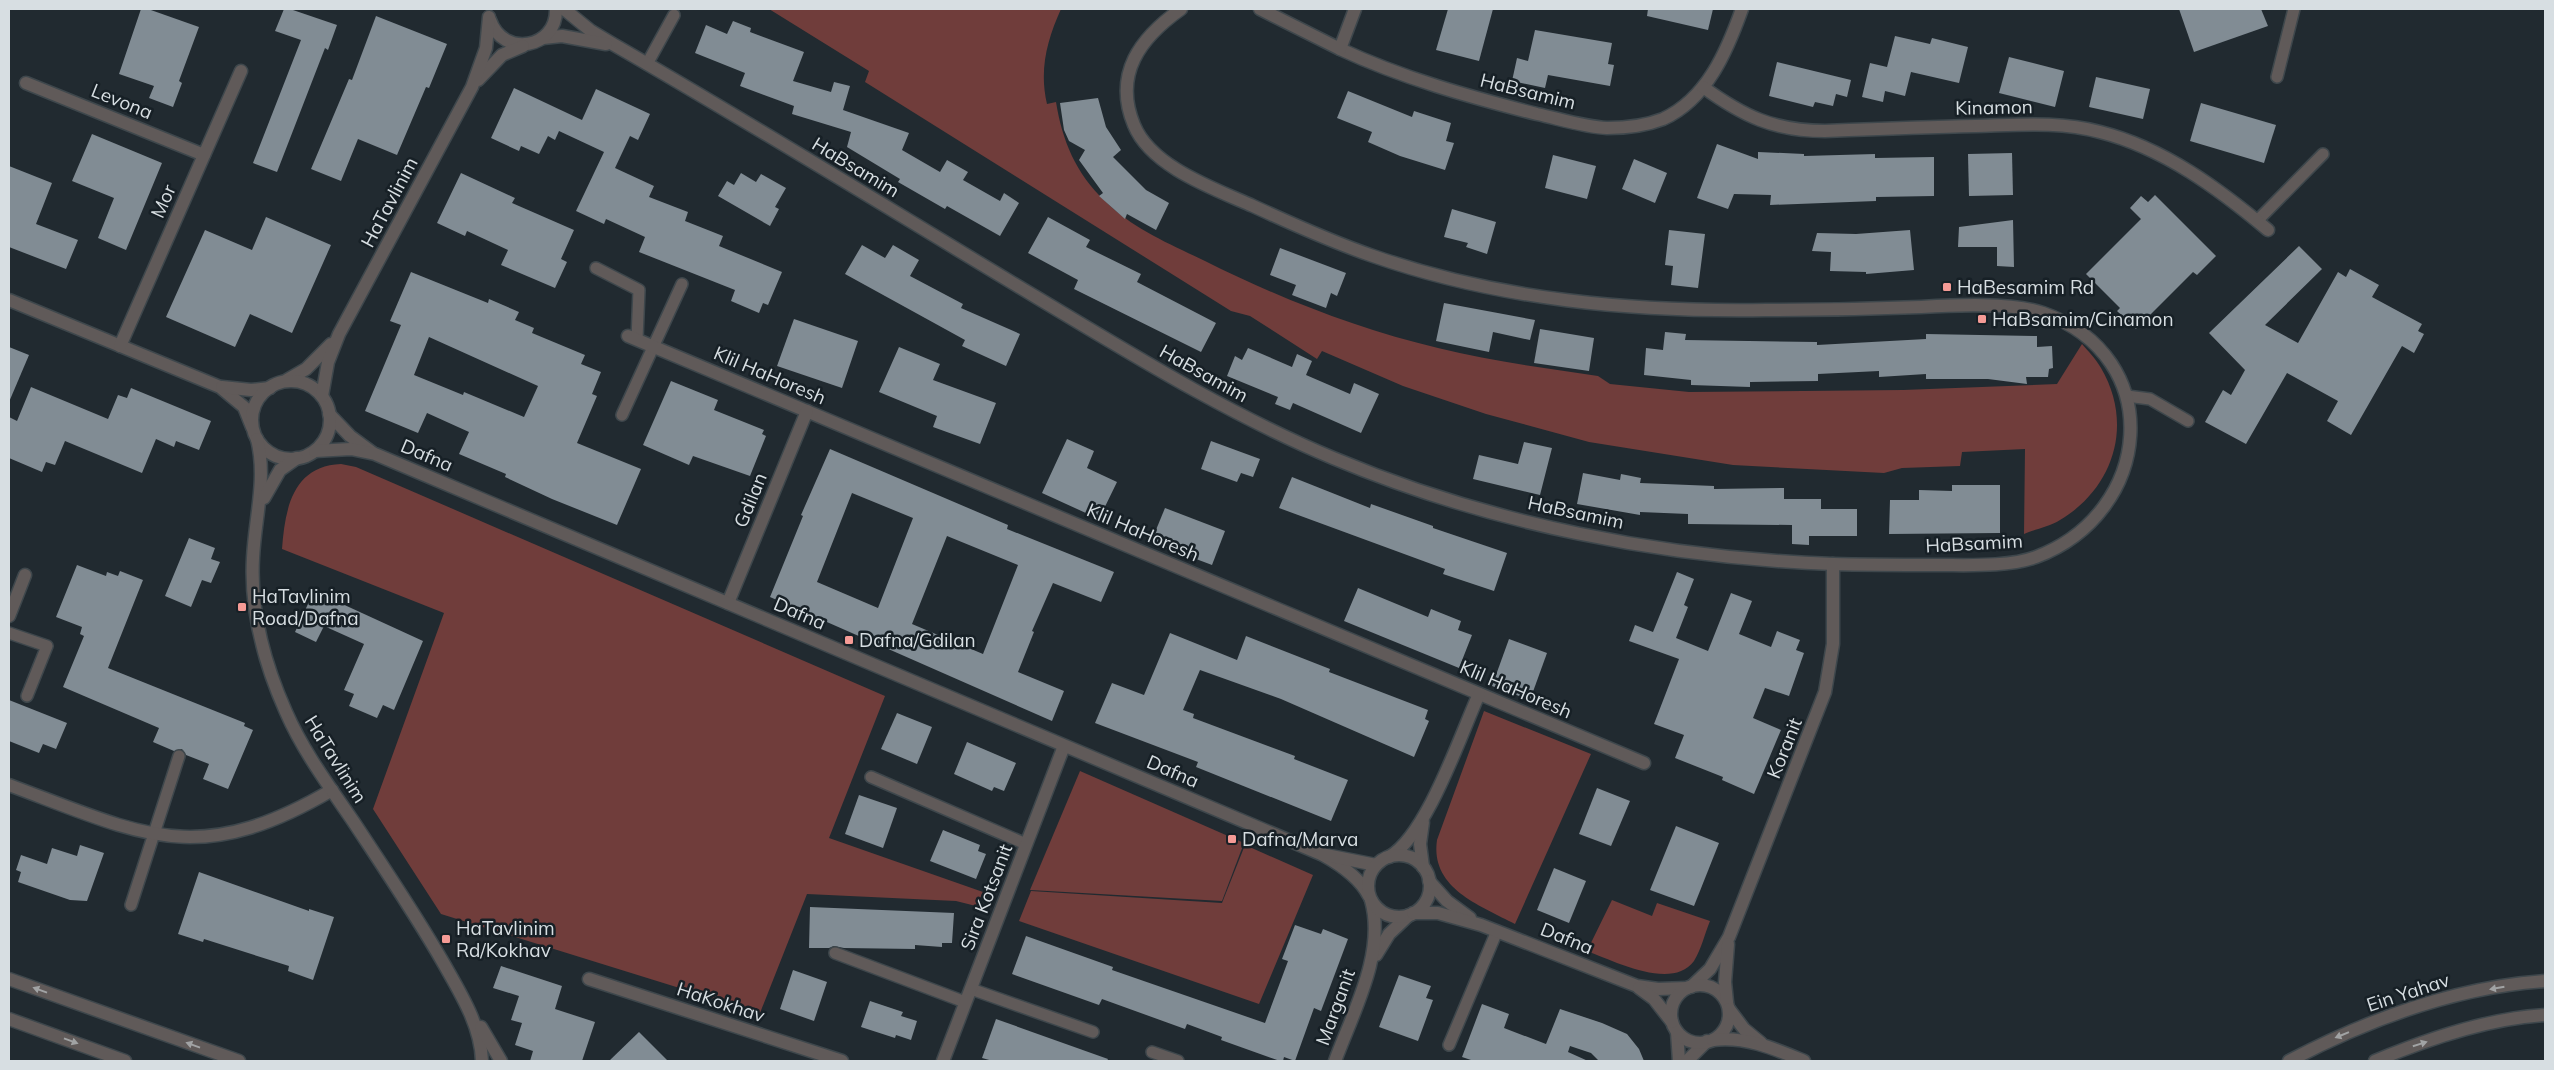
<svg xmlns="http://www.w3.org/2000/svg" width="2554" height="1070" font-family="Mulish,sans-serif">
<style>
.green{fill:#703d3b}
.building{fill:#818c94;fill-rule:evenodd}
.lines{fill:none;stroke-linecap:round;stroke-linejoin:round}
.service-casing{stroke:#3e474c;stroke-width:14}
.minor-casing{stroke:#3e474c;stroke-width:15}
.tertiary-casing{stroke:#3e474c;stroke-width:15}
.service{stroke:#605a59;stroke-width:11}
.minor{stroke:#605a59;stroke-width:12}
.tertiary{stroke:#605a59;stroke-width:12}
.oneway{fill:#a1a3a4}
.poi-dot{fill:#f59b96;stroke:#172026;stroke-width:2}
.labels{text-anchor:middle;stroke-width:5;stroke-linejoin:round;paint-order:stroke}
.street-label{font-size:19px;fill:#d7dee2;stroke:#172026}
.poi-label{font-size:19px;fill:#d7dee2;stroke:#172026;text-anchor:start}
</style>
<rect width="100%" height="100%" fill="#212a30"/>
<g class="green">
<path d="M769,9H1061C1047,40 1039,70 1047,104L1056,102C1062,140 1076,174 1105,201C1133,229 1170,244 1205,261C1279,298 1357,329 1438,348C1490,361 1544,368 1598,376L1610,384L1689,392L1903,390L2057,384L2082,344C2088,351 2096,359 2101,368C2134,424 2114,488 2060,520C2049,527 2035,529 2024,534L2025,449L1962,452L1960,466L1902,468L1884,473L1733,465L1589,442L1486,414L1403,386L1322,351L1317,359L1250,316L1231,311L865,82L869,71Z"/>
<path d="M341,464L356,467L885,696L829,838L983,892L976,906L956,901L807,894L760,1013L441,914L373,809L444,613L282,549C285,508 293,466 341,464Z"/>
<path d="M1484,711L1591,754L1515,924C1479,905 1430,888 1437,840Z"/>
<path d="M1080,771L1244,843L1222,901L1030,890Z"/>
<path d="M1245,845L1313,875L1259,1004L1019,921L1031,891L1222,903Z"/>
<path d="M1612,900L1652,916L1657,903L1710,921C1705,933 1701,950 1694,961C1672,991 1614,961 1587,951Z"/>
</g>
<g class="building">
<path d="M141,9H148L199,27L179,81L182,83L173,107L149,98L154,86L119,74Z"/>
<path d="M284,9H290L337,25L328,50L325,48L277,172L253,163L301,40L275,31Z"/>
<path d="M1448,9H1493L1479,61L1436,50Z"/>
<path d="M1648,9H1713L1708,30L1647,16Z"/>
<path d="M2179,9H2261L2268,26L2194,52Z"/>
<path d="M376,16L447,44L429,88L426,87L397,155L358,139L341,181L311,169L349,79L352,80Z"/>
<path d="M733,21L751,28L750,32L804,52L793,81L831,92L834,82L850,86L843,110L909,133L902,150L940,172L947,160L968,172L963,180L1000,201L1004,193L1019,203L1000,236L947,206L945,209L898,182L900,179L847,147L851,132L792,114L794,106L740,86L745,73L695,53L706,25L727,34Z"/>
<path d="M1535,30L1612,43L1608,64L1614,65L1610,86L1548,75L1545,88L1512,81L1517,58L1528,61Z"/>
<path d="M1895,36L1930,44L1932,38L1968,47L1959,83L1911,72L1905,96L1885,91L1883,102L1862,97L1870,63L1887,67Z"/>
<path d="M2009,57L2064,71L2055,107L1999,93Z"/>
<path d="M1777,62L1851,80L1847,97L1836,94L1833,106L1815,102L1813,107L1769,96Z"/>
<path d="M2096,77L2150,89L2143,119L2089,107Z"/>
<path d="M514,88L582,120L596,89L650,114L638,140L630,136L615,168L654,186L649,197L688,212L685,221L723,236L719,246L782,272L768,305L763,303L759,313L731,301L735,290L639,252L645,237L606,219L604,224L576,211L604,152L559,131L555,140L548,136L539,154L521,146L519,151L491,138Z"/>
<path d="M1348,91L1412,117L1414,111L1451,123L1446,141L1454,143L1445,170L1400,156L1368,142L1372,132L1337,118Z"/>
<path d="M1098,98L1106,127L1121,150L1113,157L1146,190L1169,203L1156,230L1127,214L1125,219L1099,196L1103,193L1079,160L1085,150L1069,141L1064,130L1060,103Z"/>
<path d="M2201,103L2276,125L2264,163L2190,141Z"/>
<path d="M92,134L162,163L126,250L98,238L114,198L72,181Z"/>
<path d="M1717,144L1758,159V152L1804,154V156L1875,154V158L1934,157V196L1876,197V201L1770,205L1771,195L1734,194L1728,209L1697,198Z"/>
<path d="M2012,153L2013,195L1969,196L1968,154Z"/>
<path d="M1553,155L1596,166L1587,199L1545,188Z"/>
<path d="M1634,159L1667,173L1655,203L1622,189Z"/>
<path d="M9,166L52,183L36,224L78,240L66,269L9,247Z"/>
<path d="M461,173L515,198L512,203L574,230L561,259L567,262L555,288L501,265L508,250L467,231L465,236L437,223Z"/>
<path d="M741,173L756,182L761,174L786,188L775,207L779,209L770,226L718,196L727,181L734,185Z"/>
<path d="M2155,195L2216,256L2197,275L2193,272L2136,329L2117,311L2120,308L2086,274L2141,219L2130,208L2141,196L2148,202Z"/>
<path d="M1452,209L1496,222L1487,254L1466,247L1468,243L1444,237Z"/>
<path d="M266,217L331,245L292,333L250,314L235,347L166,317L205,230L252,250Z"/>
<path d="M1048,217L1090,240L1086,247L1141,274L1137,282L1216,323L1201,352L1074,289L1078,280L1028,253Z"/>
<path d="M2013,220L2014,267L1997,266V247H1958L1959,227Z"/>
<path d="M1669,230L1705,234L1698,288L1671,285L1673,266L1665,265Z"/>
<path d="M1910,230L1914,270L1866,274V272L1830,271L1831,252L1812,251L1817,233L1856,234Z"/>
<path d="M862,245L885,258L893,245L919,260L910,276L963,304L961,308L1020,334L1006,366L962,346L965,340L845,274Z"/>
<path d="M2299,246L2322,269L2265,325L2298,343L2338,272L2346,277L2350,269L2379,285L2372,297L2422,324L2418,331L2424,334L2414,353L2402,346L2351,435L2327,421L2338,401L2287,373L2246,444L2205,422L2223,390L2231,395L2245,370L2209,333Z"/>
<path d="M1280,248L1346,273L1337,296L1331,293L1326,308L1292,295L1296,285L1270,275Z"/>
<path d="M411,272L488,303L489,299L519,312L515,320L534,328L532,333L585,355L581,364L601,372L592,394L597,396L577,443L641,469L617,525L552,499L505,477L506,474L459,454L469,432L427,413L418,433L365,411L401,325L390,321ZM429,337L538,386L524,417L464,392L463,395L414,375Z"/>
<path d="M1444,303L1535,320L1530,340L1493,332L1489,352L1436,341Z"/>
<path d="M794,319L858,341L842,388L777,366Z"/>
<path d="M1540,329L1594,338L1589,371L1534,363Z"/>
<path d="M1665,332L1686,334L1685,340L1817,342V345L1926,339V334L2037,336V347L2052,346L2053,368L2049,369L2048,377H2026L2027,384L1988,379H1926V374L1879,377V371L1818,374V381L1750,382V387L1691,385V380L1644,375L1646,348L1663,350Z"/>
<path d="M9,347L29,355L9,402Z"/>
<path d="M899,347L940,364L933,380L996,403L980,444L933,427L937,416L879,392Z"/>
<path d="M1248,348L1292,367L1297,354L1312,361L1306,375L1350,394L1354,383L1379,394L1361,433L1293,403L1290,410L1275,404L1278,397L1227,376L1235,356L1242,360Z"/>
<path d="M671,381L718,400L714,410L764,430L762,434L766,436L750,476L693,456L689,465L643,445Z"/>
<path d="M31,387L108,419L118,395L127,398L131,388L211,421L199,450L176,441L174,447L156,439L142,473L65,441L55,465L46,462L42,472L9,458V417L17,421Z"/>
<path d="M1067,439L1094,451L1087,468L1117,482L1099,519L1042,493Z"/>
<path d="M1211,441L1260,459L1253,477L1241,473L1237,482L1201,469Z"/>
<path d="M1524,442L1552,448L1540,495L1473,479L1479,455L1518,464Z"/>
<path d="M830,449L1008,525L1007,529L1114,572L1101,602L1053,583L1032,631L1034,632L1018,672L1064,691L1052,721L770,597L803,516L801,515ZM852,493L913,518L878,608L817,582ZM947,536L1018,565L983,654L912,624Z"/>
<path d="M1583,473L1620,480L1621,474L1641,478L1640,483L1714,486V489L1784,488V499H1821V509H1857V536H1809V545L1792,544V525L1688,524V514L1640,512V515L1577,504Z"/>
<path d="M1292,477L1370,508L1371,504L1433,526V528L1507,553L1494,591L1443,574L1445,569L1279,508Z"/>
<path d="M1952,485H2000V533L1889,534L1890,500H1919V490L1952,491Z"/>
<path d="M1165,508L1225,531L1212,565L1151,542Z"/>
<path d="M189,538L215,548L211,559L220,562L211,583L202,580L191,607L165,596Z"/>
<path d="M77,565L106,576L107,572L118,576L120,571L143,580L108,668L245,723L244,726L253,730L228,789L203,779L209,764L186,755L182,749L174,751L153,742L159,728L63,687L84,636L80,634L82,627L56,617Z"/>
<path d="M1677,572L1694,579L1684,605L1688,607L1676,638L1708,651L1731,593L1752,601L1739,634L1771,647L1777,631L1800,640L1796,650L1804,653L1789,696L1765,688L1753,718L1781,730L1754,794L1722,780L1723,777L1675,758L1684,735L1654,724L1679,659L1629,641L1635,625L1653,632Z"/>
<path d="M1358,588L1428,617L1431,609L1461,621L1458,630L1472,635L1459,668L1344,621Z"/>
<path d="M314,591L423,641L394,710L383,705L377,718L349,706L354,694L344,690L364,644L324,626L316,642L295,632Z"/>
<path d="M1170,633L1237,660L1246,636L1330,669L1329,672L1428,710L1425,719L1429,721L1414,757L1281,699L1200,670L1183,710L1194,714L1193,718L1295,756L1294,759L1348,780L1331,821L1196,767L1198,762L1095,723L1112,683L1144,695Z"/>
<path d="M1509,639L1547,653L1530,700L1492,686Z"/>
<path d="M9,700L67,723L56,749L43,744L39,753L9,741Z"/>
<path d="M897,713L932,727L917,764L881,749Z"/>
<path d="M967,742L1016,763L1004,791L994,787L992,791L954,774Z"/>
<path d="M1597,788L1630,801L1611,846L1579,834Z"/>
<path d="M859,795L897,808L883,848L845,834Z"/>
<path d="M1676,826L1719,843L1694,906L1650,890Z"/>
<path d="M943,830L980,845L978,851L986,854L976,879L930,861Z"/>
<path d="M80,845L104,853L87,901L70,900L18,882L21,872L16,870L21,855L47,864L52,848L77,856Z"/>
<path d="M1554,868L1586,881L1569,923L1537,910Z"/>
<path d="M199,872L309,911V909L334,917L313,980L288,971L289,966L204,939L203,942L178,934Z"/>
<path d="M810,907L954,913L952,943H942V947L915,945V949L844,948L834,946L829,948H809Z"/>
<path d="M1295,925L1321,934L1323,929L1348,939L1321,1011L1314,1008L1295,1061L1284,1057L1283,1061H1280L1221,1040L1222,1037L1187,1024L1185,1029L1102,999L1099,1005L1012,974L1026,936L1113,967L1112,970L1265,1023L1288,961L1282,959Z"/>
<path d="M501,966L562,986L555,1009L595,1022L582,1061H530L533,1051L515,1045L522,1023L511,1020L519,996L493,988Z"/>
<path d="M793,970L827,982L814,1021L780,1009Z"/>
<path d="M1399,975L1431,986L1426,998L1433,1000L1418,1041L1379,1027Z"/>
<path d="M870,1001L903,1012L901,1016L917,1021L911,1040L896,1035L895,1038L861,1027Z"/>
<path d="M1482,1004L1509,1014L1504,1028L1546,1044L1560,1009L1602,1023L1627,1034L1639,1049L1644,1061H1599L1591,1053L1570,1046L1568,1052L1588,1061H1474L1462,1057Z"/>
<path d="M996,1019L1108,1059L1107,1061H993L982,1058Z"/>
<path d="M639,1032L668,1061H609Z"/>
</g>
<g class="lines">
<defs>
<g id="service">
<path d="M647,64L674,15"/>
<path d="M2277,77L2294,9"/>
<path d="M2257,221L2323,154"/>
<path d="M596,268L639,290L637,339"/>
<path d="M2127,396L2150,399L2188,421"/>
<path d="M622,415L682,284"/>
<path d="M9,633L47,646L27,696"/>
<path d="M871,777L1026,844"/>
<path d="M131,905L179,756"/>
<path d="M835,953L965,1002"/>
<path d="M971,989L1093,1032"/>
<path d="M1449,1045L1497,931"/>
<path d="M1152,1052L1178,1061"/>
</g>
<g id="minor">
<path d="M564,9L591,31L611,43C754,125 894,212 1036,297C1133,355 1228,414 1333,458C1490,524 1663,558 1833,564"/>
<path d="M543,38L562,36L606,44"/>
<path d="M1340,49C1402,78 1470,97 1537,114C1560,119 1584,127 1607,128C1626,128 1645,126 1663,119C1707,99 1727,51 1742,9"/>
<path d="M26,83L204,155"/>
<path d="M1703,87C1743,116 1774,131 1825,131C1875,129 1926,127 1976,126C2018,125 2059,121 2100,132C2164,148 2219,189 2268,230"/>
<path d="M9,300L220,387L244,407L252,427"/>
<path d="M628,336L1644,763"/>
<path d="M120,346L241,71"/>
<path d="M222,387L251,390L270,388"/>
<path d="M329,414L350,436L373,453"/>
<path d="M728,603L807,411"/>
<path d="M9,616L25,575"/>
<path d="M9,785C143,835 197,869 332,790"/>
<path d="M1423,822L1420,844L1423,867"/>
<path d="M1323,855C1341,865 1360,878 1369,896"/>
<path d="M1389,857C1427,835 1460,736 1479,694"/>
<path d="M1376,955L1389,934L1409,915"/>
<path d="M9,979L239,1061"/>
<path d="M589,979L842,1061"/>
<path d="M9,1019L125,1061"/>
<path d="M1677,1032L1679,1061"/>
<path d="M943,1061L1064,746"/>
<path d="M1335,1061C1353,1012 1386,953 1371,900"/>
<path d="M1687,1061L1707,1041"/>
</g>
<g id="tertiary">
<path d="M1181,9C1140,38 1113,74 1134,125C1151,167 1215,189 1253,206C1292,224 1332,242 1373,256C1499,300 1633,312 1766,310C1818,310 1870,309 1921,307C1954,305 2012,302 2043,313C2168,357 2153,513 2036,557C2009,567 1969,565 1939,565C1904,565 1869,565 1833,564V644L1825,692L1729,937L1710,969L1691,987"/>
<path d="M1260,9L1340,49L1355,9"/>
<path d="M490,20C503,58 557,49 556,9"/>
<path d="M478,80L502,55L523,46"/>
<path d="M287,380L306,369L331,344"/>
<circle cx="291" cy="420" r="39"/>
<path d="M322,396L328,362L339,334L472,87L486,48L489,17"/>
<path d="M257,439C267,479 255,517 253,558C250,610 265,665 286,712C303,751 329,786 353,821C384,868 416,915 444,964C461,994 481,1026 482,1061"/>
<path d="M315,451L351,449L375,454L1321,854L1376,865"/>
<path d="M264,498L280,470L297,458"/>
<circle cx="1399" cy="886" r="31"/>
<path d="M1429,881L1447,901L1470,918"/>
<path d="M1413,913H1438L1481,925L1637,986L1658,989L1687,988"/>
<circle cx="1700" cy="1014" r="29"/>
<path d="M1639,988L1654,999L1672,1022"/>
<path d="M1727,1002L1725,982L1728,944"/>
<path d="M1729,1009L1744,1029L1761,1043"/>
<path d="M481,1027L501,1061"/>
<path d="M1713,1040C1746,1036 1775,1049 1804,1061"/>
<path d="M2289,1061C2367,1020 2456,987 2545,981"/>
<path d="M2375,1061C2425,1040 2490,1018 2545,1015"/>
</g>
</defs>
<use href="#service" class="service-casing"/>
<use href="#minor" class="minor-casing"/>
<use href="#tertiary" class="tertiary-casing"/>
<use href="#service" class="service"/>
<use href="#minor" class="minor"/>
<use href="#tertiary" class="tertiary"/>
</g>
<defs><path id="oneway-solid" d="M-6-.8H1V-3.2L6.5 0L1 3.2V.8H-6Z" transform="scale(1.25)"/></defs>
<g class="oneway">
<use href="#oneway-solid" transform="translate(2497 988) rotate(170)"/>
<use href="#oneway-solid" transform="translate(40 990) rotate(-160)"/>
<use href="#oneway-solid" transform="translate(2342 1035) rotate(158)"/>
<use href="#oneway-solid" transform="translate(71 1041) rotate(20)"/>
<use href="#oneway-solid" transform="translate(2420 1044) rotate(-17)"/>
<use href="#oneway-solid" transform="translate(193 1045) rotate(-160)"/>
</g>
<g class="poi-dot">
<rect x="1942" y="282" width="10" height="10" rx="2.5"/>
<rect x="1977" y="314" width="10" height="10" rx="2.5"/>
<rect x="237" y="602" width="10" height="10" rx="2.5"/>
<rect x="844" y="635" width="10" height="10" rx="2.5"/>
<rect x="1227" y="834" width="10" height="10" rx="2.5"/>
<rect x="441" y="934" width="10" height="10" rx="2.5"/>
</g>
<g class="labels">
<g class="street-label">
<text transform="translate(1528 91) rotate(14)" y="7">HaBsamim</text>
<text transform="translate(122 101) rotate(22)" y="7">Levona</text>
<text transform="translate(1994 107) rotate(-1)" y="7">Kinamon</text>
<text transform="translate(856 167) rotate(31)" y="7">HaBsamim</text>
<text transform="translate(163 201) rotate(-66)" y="7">Mor</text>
<text transform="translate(389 202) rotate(-62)" y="7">HaTavlinim</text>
<text transform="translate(1204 373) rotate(29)" y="7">HaBsamim</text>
<text transform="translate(770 375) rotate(23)" y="7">Klil HaHoresh</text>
<text transform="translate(427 455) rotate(23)" y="7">Dafna</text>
<text transform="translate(750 500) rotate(-68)" y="7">Gdilan</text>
<text transform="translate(1576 512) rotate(12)" y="7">HaBsamim</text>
<text transform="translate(1143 532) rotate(23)" y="7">Klil HaHoresh</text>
<text transform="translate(1974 543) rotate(-3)" y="7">HaBsamim</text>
<text transform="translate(800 613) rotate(23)" y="7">Dafna</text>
<text transform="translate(1516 689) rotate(23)" y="7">Klil HaHoresh</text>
<text transform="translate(1784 748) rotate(-68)" y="7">Koranit</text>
<text transform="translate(336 759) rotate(58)" y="7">HaTavlinim</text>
<text transform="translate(1173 771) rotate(23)" y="7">Dafna</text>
<text transform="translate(986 897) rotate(-69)" y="7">Sira Kotsanit</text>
<text transform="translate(1567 938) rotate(22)" y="7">Dafna</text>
<text transform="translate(2408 992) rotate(-18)" y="7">Ein Yahav</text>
<text transform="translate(721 1002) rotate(18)" y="7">HaKokhav</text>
<text transform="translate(1335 1007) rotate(-70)" y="7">Marganit</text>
</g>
<g class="poi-label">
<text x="1957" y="294">HaBesamim Rd</text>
<text x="1992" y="326">HaBsamim/Cinamon</text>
<text x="252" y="603">HaTavlinim<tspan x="252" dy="22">Road/Dafna</tspan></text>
<text x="859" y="647">Dafna/Gdilan</text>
<text x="1242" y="846">Dafna/Marva</text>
<text x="456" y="935">HaTavlinim<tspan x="456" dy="22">Rd/Kokhav</tspan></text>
</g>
</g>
<rect width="2554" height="1070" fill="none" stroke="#d7dee2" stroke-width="20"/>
</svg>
